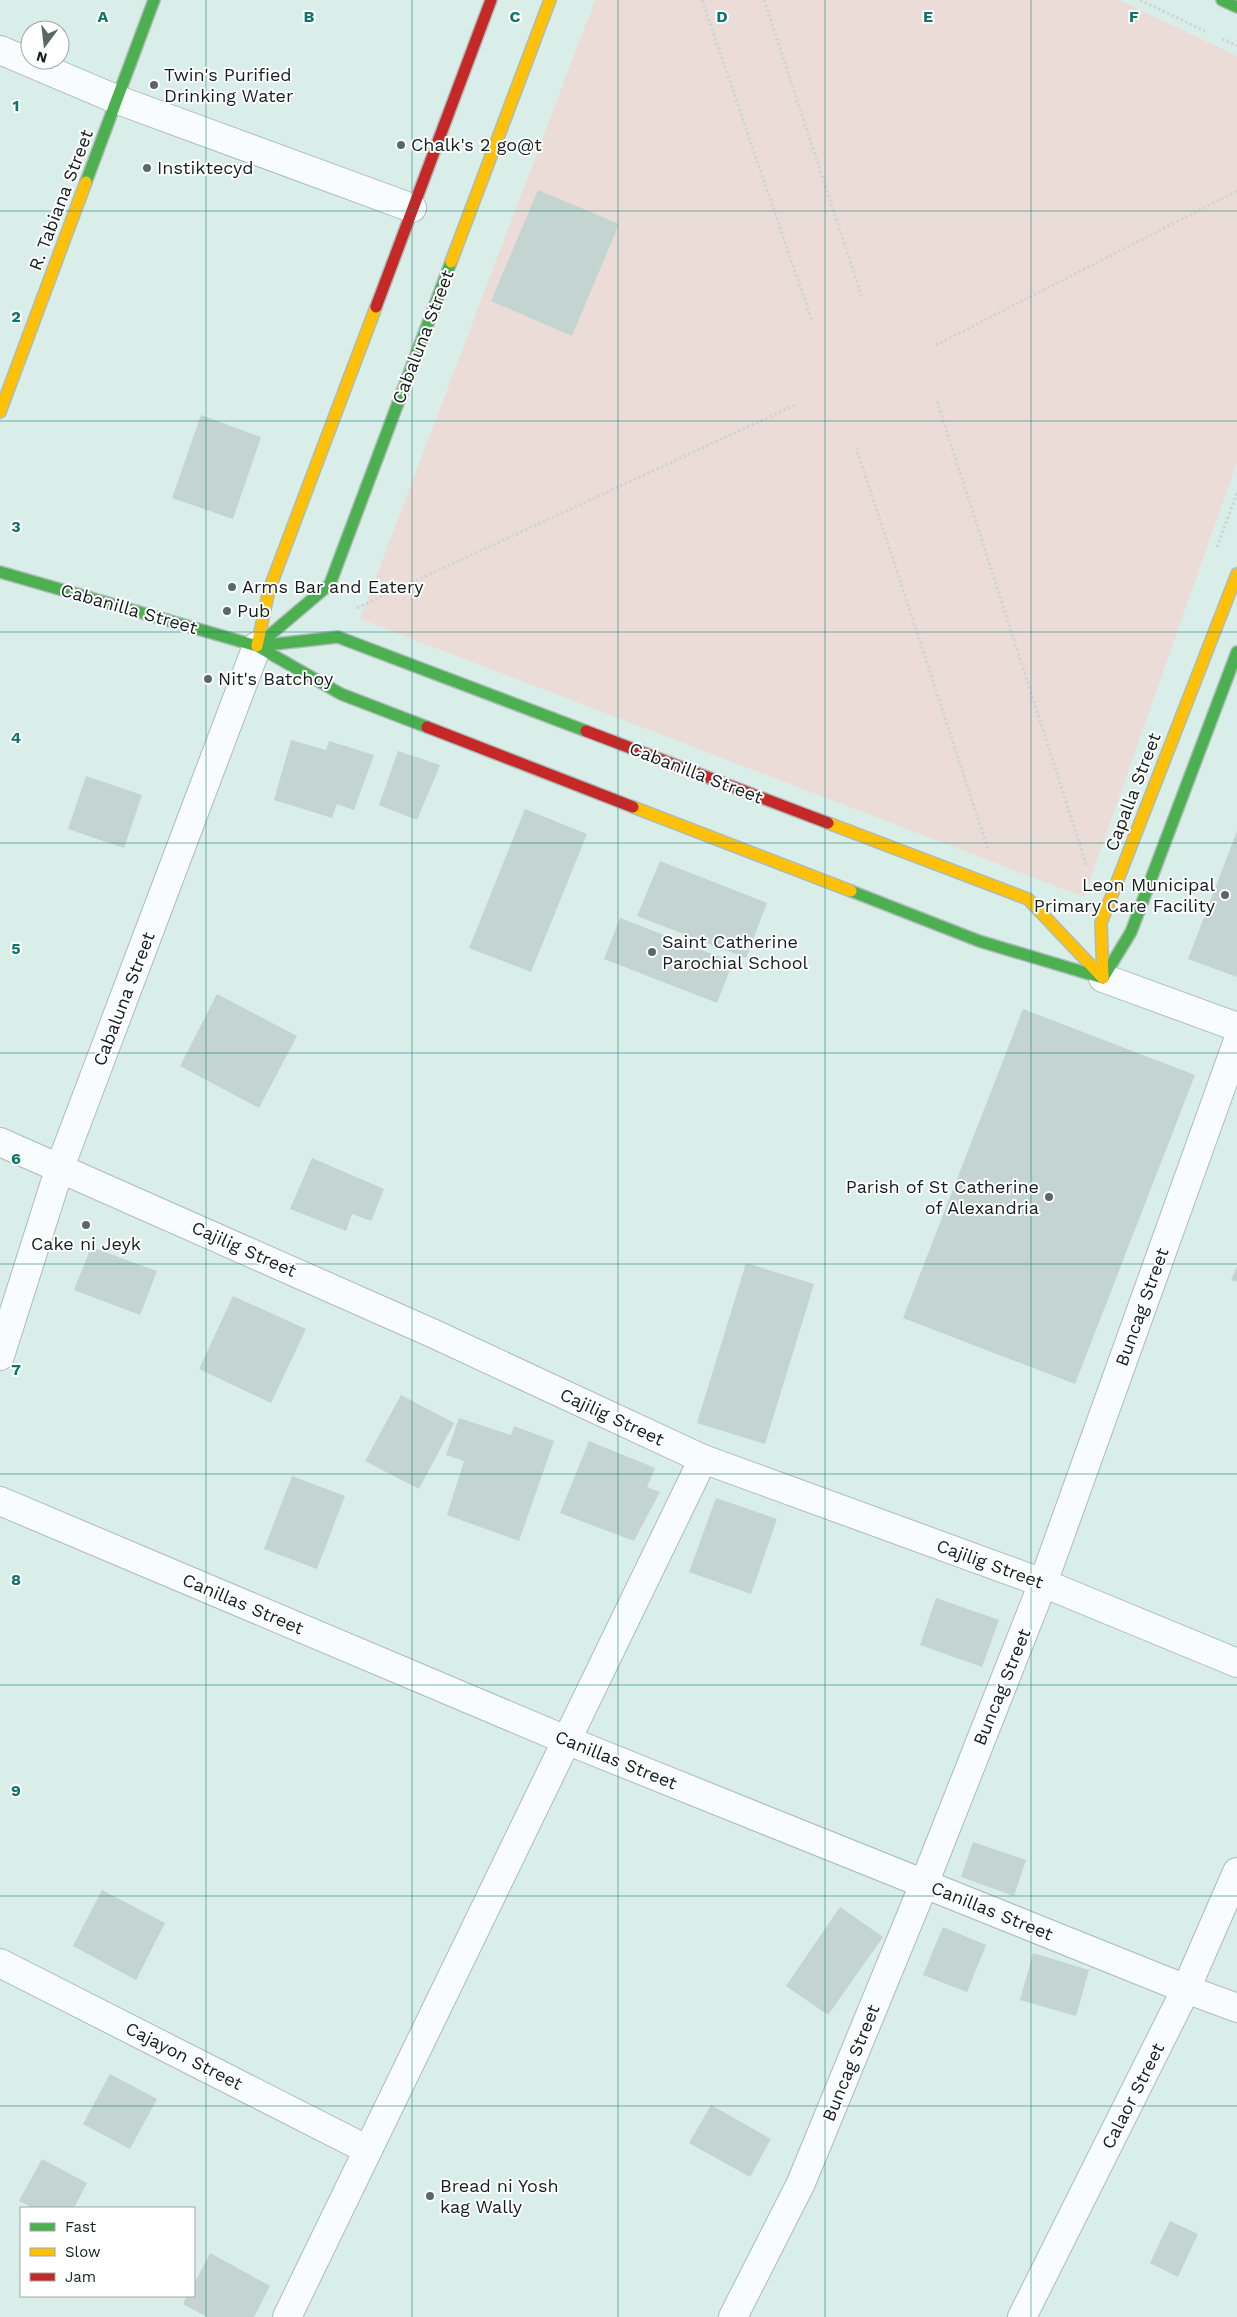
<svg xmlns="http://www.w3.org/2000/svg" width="1237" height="2317" font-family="'Work Sans',sans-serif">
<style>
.green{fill:#ecdcd7}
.building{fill:#c4d4d0}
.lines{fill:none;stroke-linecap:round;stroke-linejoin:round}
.street-casing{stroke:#acbcb8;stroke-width:30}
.fast-casing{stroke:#acbcb8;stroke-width:14}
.slow-casing{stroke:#acbcb8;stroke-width:14}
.jam-casing{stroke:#acbcb8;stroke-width:14}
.path{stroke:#cfd5d4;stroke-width:3;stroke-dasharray:2.5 2.5;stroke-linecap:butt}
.street{stroke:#f9fcfc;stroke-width:28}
.fast{stroke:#4caf50;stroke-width:11}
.slow{stroke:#ffc107;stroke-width:11}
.jam{stroke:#c62828;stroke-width:11}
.grid{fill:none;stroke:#0f766e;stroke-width:1;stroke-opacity:0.55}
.poi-dot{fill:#596864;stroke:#fff;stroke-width:2}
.labels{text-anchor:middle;stroke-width:4;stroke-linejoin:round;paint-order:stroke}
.poi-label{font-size:18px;fill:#13201d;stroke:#fff;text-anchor:start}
.street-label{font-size:18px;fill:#13201d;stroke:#fff}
.grid-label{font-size:16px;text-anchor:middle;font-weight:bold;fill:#0f766e;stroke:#fff;stroke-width:4;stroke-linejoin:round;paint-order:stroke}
</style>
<rect width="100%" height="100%" fill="#daeee9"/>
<path class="green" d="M595,0H1119L1237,56V462L1084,897L360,619Z"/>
<g class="building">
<path d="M538,190L619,224L572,336L491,301Z"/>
<path d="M201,415L261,437L233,519L172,498Z"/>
<path d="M291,740L326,750L329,741L374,755L354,810L337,804L332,818L274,800Z"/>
<path d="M398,751L440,765L417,820L379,805Z"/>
<path d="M86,776L142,795L124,848L68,829Z"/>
<path d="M525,809L587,834L531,972L469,948Z"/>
<path d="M1237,831V977L1188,959Z"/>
<path d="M660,861L767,903L746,958L637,916Z"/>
<path d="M620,918L733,962L717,1003L604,959Z"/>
<path d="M217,994L297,1036L259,1108L180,1066Z"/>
<path d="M1023,1009L1195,1075L1075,1384L903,1318Z"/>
<path d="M312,1158L384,1189L371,1221L352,1214L346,1231L290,1209Z"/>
<path d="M91,1247L157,1271L140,1315L74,1290Z"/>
<path d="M746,1263L814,1284L765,1444L697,1423Z"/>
<path d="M1237,1266V1282L1231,1280Z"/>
<path d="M233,1296L306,1329L271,1403L199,1369Z"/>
<path d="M401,1395L454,1423L419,1489L365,1461Z"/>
<path d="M459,1418L511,1435L514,1426L554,1441L519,1541L447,1515L464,1461L446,1455Z"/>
<path d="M589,1441L655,1468L647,1487L660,1492L634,1541L560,1513Z"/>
<path d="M292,1476L345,1496L317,1569L264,1549Z"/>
<path d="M716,1498L777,1519L751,1594L689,1572Z"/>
<path d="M936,1598L999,1620L982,1667L920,1645Z"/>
<path d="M973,1842L1026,1860L1014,1896L961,1877Z"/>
<path d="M102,1890L165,1923L136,1980L73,1946Z"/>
<path d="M840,1907L883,1937L828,2015L786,1986Z"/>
<path d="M943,1927L986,1945L967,1992L923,1975Z"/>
<path d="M1033,1953L1089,1970L1076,2016L1020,2000Z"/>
<path d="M110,2074L157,2099L130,2149L83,2124Z"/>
<path d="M711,2105L771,2139L750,2177L689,2143Z"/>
<path d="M42,2159L87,2183L74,2208H33L19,2201Z"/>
<path d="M1170,2221L1198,2234L1178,2277L1150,2263Z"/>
<path d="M210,2253L270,2286L254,2317H207L183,2304L187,2296H194V2284Z"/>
</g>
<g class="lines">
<defs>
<g id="street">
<path d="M0,50L118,100L412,208"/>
<path d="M1103,978L1237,1027"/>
<path d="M0,1142L432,1333L703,1459L1043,1583L1237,1663"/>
<path d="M0,1356L60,1167L257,646"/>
<path d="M0,1501L566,1740L1186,1989L1237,2008"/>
<path d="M0,1963L368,2150"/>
<path d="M287,2317L703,1459"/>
<path d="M733,2317L801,2183L924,1884L1043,1583L1237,1043"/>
<path d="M1022,2317L1186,1989L1237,1872"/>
</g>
<g id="fast">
<path d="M1222,0L1237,7"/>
<path d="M86,182L154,0"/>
<path d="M0,572L257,646L341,694L427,727"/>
<path d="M257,646L338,637L586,731"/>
<path d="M257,646L330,584L451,262"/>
<path d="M851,891L979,941L1103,978"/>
<path d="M1103,978L1131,932L1237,652"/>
</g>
<g id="slow">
<path d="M451,262L550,0"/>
<path d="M0,412L86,182"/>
<path d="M257,646L269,590L376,307"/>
<path d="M633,807L851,891"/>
<path d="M828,823L1028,899L1102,977"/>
<path d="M1103,978L1101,923L1237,574"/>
</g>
<g id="jam">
<path d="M376,307L491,0"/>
<path d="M427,727L633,807"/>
<path d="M586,731L828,823"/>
</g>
</defs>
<use href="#street" class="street-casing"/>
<use href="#fast" class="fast-casing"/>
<use href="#slow" class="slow-casing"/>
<use href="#jam" class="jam-casing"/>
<g class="path">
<path d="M702,0L812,321"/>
<path d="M764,0L862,297"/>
<path d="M1140,0L1205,31"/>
<path d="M1222,39L1237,46"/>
<path d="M936,345L1237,191"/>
<path d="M937,401L1087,867"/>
<path d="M856,447L988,849"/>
<path d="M1217,547L1237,493"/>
<path d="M357,608L797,404"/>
</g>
<use href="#street" class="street"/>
<use href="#fast" class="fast"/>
<use href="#slow" class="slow"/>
<use href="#jam" class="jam"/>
</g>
<path class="grid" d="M206,0V2317M412,0V2317M618,0V2317M825,0V2317M1031,0V2317M0,211H1237M0,421H1237M0,632H1237M0,843H1237M0,1053H1237M0,1264H1237M0,1474H1237M0,1685H1237M0,1896H1237M0,2106H1237"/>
<g class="poi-dot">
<circle cx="154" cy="85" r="5"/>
<circle cx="401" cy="145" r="5"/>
<circle cx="147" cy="168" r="5"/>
<circle cx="232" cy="587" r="5"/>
<circle cx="227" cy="611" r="5"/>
<circle cx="208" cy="679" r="5"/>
<circle cx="1225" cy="895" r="5"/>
<circle cx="652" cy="952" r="5"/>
<circle cx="1049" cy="1197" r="5"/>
<circle cx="86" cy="1225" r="5"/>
<circle cx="430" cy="2196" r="5"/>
</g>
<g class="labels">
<g class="poi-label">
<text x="164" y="81">Twin's Purified<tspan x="164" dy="21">Drinking Water</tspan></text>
<text x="411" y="151">Chalk's 2 go@t</text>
<text x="157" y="174">Instiktecyd</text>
<text x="242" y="593">Arms Bar and Eatery</text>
<text x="237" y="617">Pub</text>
<text x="218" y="685">Nit's Batchoy</text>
<text x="1215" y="891" text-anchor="end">Leon Municipal<tspan x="1215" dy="21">Primary Care Facility</tspan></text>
<text x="662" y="948">Saint Catherine<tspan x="662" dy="21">Parochial School</tspan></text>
<text x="1039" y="1193" text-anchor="end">Parish of St Catherine<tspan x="1039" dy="21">of Alexandria</tspan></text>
<text x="86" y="1250" text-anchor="middle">Cake ni Jeyk</text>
<text x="440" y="2192">Bread ni Yosh<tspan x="440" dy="21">kag Wally</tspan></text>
</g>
<g class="street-label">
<text transform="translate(61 200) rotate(-69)" y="6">R. Tabiana Street</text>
<text transform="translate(423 337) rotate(-69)" y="6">Cabaluna Street</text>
<text transform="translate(129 609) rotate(16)" y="6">Cabanilla Street</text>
<text transform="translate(696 773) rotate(21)" y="6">Cabanilla Street</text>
<text transform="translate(1133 792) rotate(-69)" y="6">Capalla Street</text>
<text transform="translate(124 999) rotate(-69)" y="6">Cabaluna Street</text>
<text transform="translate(244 1249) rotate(24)" y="6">Cajilig Street</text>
<text transform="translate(1142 1307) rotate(-70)" y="6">Buncag Street</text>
<text transform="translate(612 1417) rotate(25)" y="6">Cajilig Street</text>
<text transform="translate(990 1564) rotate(20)" y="6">Cajilig Street</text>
<text transform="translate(243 1604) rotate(23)" y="6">Canillas Street</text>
<text transform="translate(1002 1687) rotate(-68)" y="6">Buncag Street</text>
<text transform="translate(616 1760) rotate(22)" y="6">Canillas Street</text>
<text transform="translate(992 1911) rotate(22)" y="6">Canillas Street</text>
<text transform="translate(184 2056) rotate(27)" y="6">Cajayon Street</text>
<text transform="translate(851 2063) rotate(-68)" y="6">Buncag Street</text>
<text transform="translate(1133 2096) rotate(-63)" y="6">Calaor Street</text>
</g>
</g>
<g class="grid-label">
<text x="103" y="22">A</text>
<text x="309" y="22">B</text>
<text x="515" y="22">C</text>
<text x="722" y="22">D</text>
<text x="928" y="22">E</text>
<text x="1134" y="22">F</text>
<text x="16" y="111">1</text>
<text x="16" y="322">2</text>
<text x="16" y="532">3</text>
<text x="16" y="743">4</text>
<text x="16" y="954">5</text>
<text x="16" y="1164">6</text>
<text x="16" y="1375">7</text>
<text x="16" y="1585">8</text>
<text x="16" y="1796">9</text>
</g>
<rect x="20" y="2207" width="175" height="90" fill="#ffffff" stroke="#a1a6a5"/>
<rect x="30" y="2223" width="25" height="8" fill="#4caf50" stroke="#a1a6a5"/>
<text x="65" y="2232" font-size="15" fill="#13201d">Fast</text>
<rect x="30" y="2248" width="25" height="8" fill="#ffc107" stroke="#a1a6a5"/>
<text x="65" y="2257" font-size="15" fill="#13201d">Slow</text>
<rect x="30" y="2273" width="25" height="8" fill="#c62828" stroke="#a1a6a5"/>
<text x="65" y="2282" font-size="15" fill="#13201d">Jam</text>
<g transform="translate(45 45) rotate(195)"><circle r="24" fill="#ffffff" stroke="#a1a6a5"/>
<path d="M0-4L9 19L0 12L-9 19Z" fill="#596864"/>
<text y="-8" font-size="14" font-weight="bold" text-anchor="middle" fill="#13201d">N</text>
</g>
</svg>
